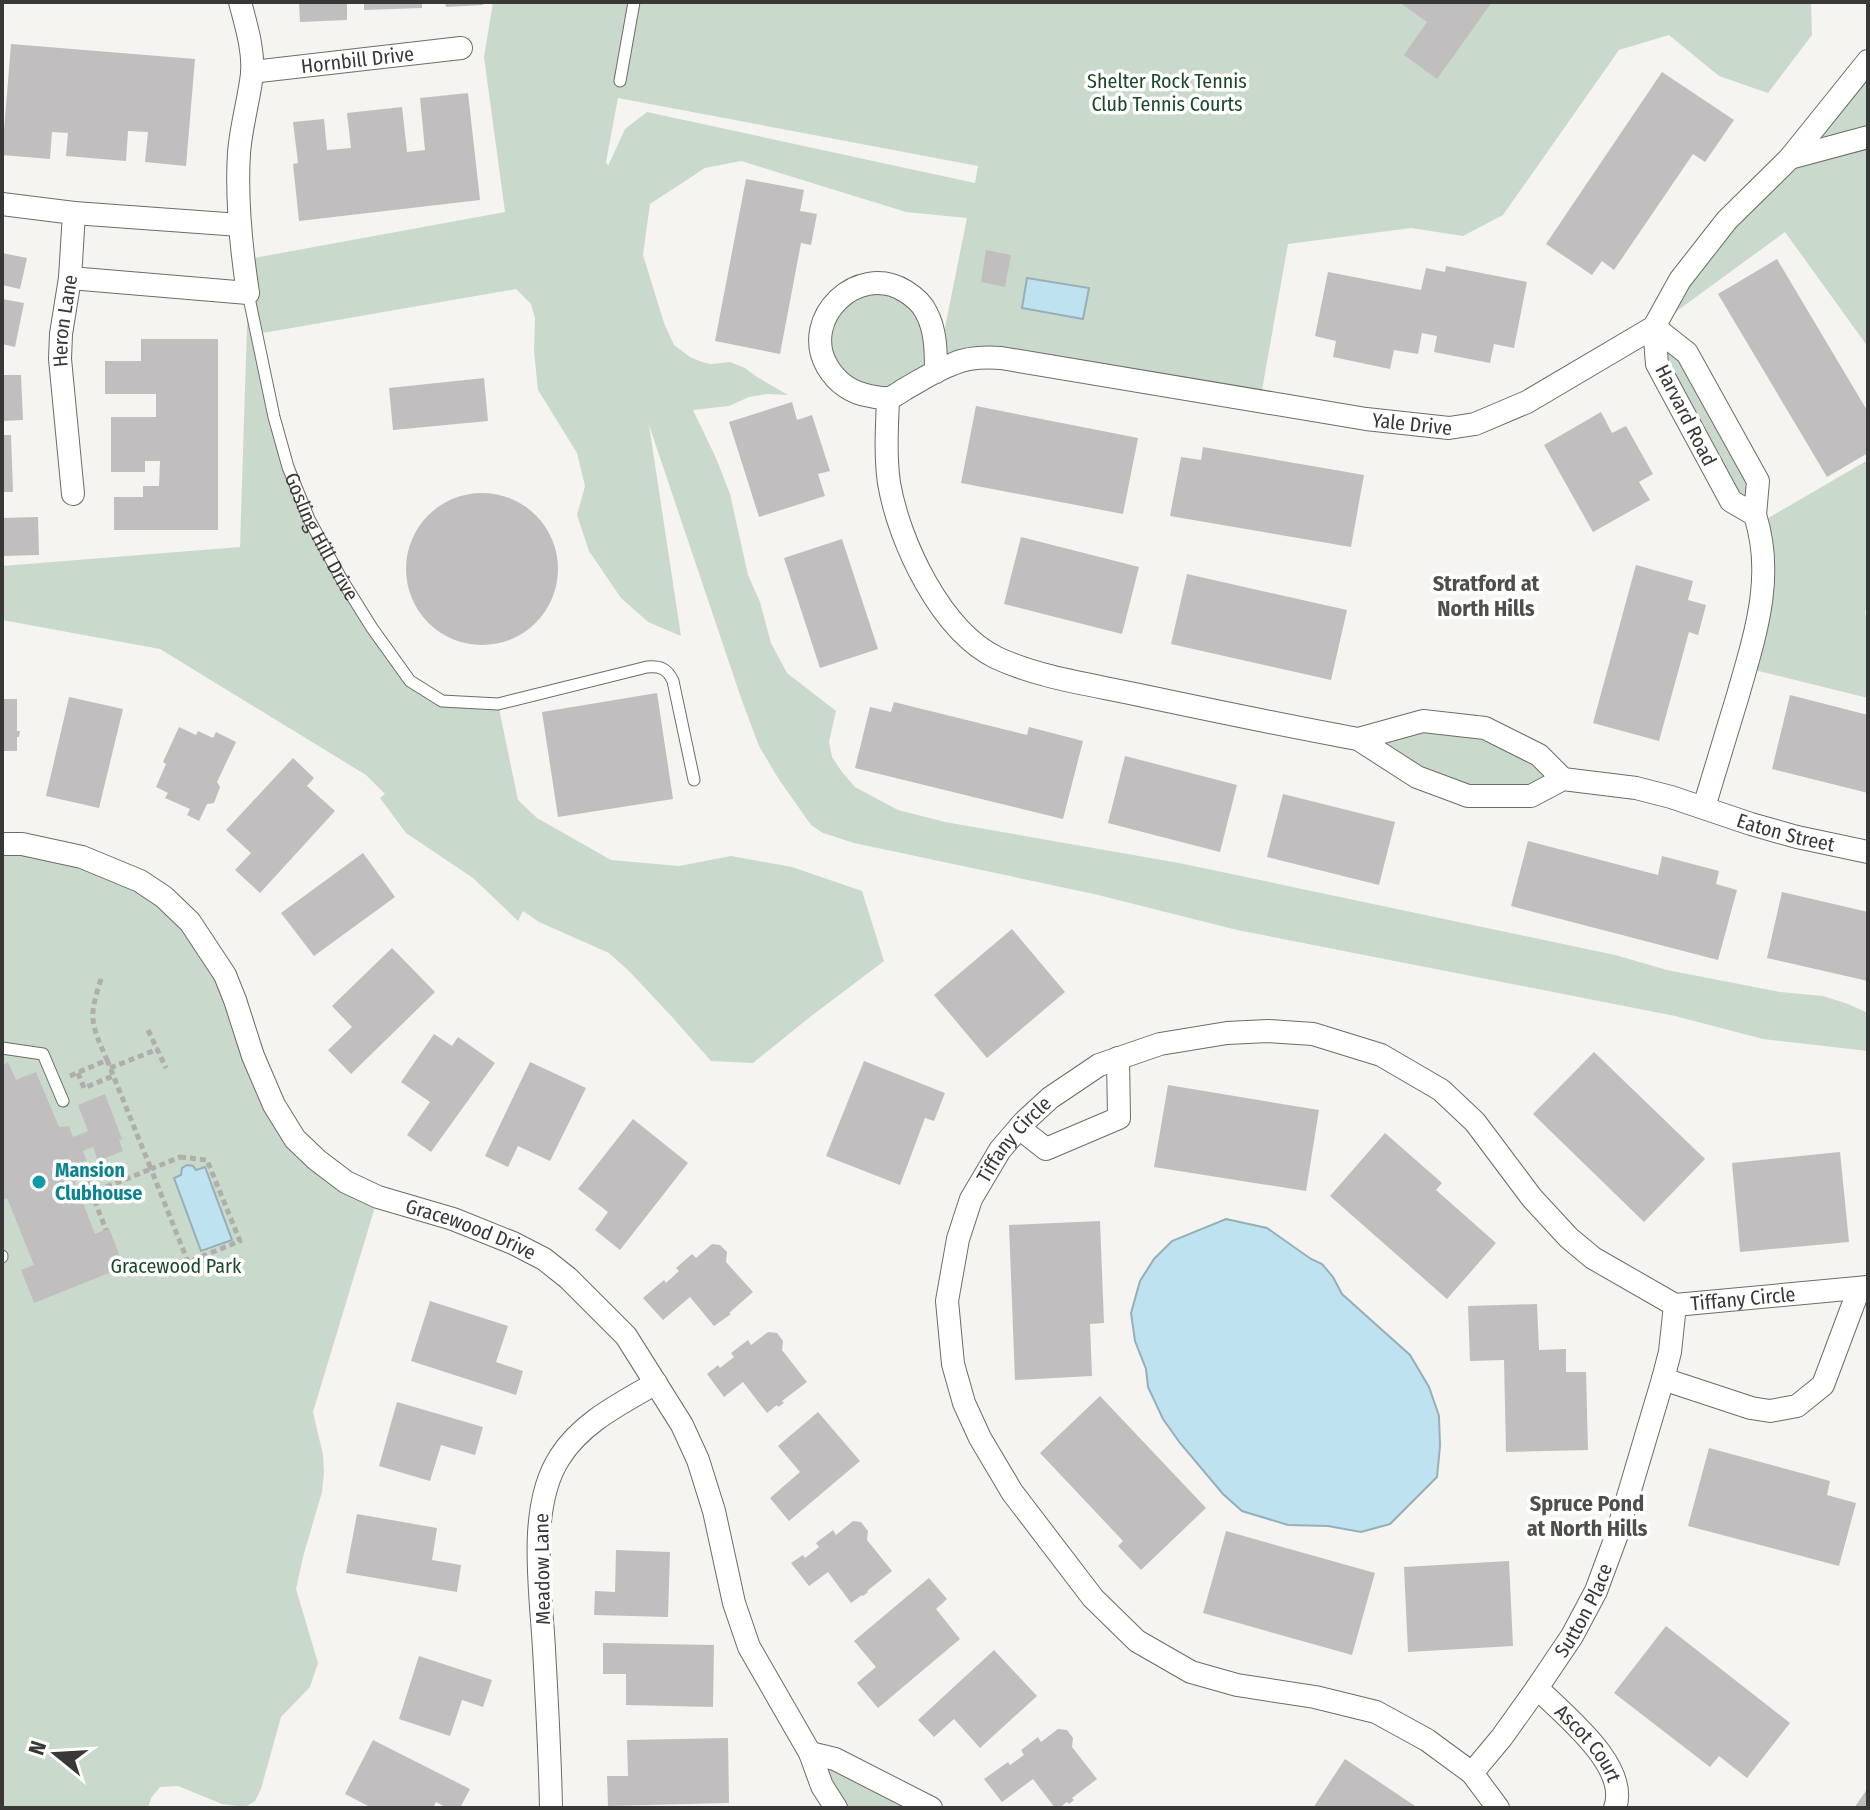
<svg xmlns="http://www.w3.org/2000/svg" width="1870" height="1810" font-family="'Fira Sans Condensed',sans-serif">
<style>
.green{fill:#c9dacc;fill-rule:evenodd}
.water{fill:#bee2f0;stroke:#96afb8;stroke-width:2}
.building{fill:#c1bec0}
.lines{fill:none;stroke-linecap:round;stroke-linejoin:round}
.service-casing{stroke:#6c6c69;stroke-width:13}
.minor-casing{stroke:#6c6c69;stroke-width:24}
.path{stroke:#afaeab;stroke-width:5;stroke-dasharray:6 4;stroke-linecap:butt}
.service{stroke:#fff;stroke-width:11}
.minor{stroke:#fff;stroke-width:22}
.culture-dot{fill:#0f9aa8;stroke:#fff;stroke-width:3}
.labels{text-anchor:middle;stroke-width:7;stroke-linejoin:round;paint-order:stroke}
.street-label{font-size:20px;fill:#383837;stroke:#fff}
.park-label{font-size:20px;fill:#1c4829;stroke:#fff}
.culture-label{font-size:20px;font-weight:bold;fill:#0d838f;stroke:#fff;text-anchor:start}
.neighbourhood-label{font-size:22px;font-weight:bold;fill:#4e4e4b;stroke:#fff}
</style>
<rect width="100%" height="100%" fill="#f5f4f0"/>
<g class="green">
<path d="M493,2H1811L1812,35L1768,93L1719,76L1669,35L1619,50L1503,215L1463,236L1411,228L1288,244L1260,401L1001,358L936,372L967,218L906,212L741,161L705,168L650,204L643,255L664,323L674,345L690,357L702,362L711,364L730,362L745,368L757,377L788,395L767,394L749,397L729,406L693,410L716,458L730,494L748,575L760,602L771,643L787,673L836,711L829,742L832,757L842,772L855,787L898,810L945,822L1179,863L1615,955L1667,970L1780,992L1823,996L1848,1004L1868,1013V1051L1763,1039L1675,1016L1237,930L1094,894L854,843L823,833L811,825L778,778L759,746L741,698L649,425L681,636L648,622L621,598L589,551L577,515L585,486L577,453L538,390L534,351L535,318L531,304L516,289L257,334L274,416L309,519L410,681L442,701L498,704L518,800L537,818L611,860L679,866L731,856L792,867L862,891L884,961L810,1017L753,1063L711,1061L673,1018L629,971L609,953L539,922L523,911L518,921L473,878L406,833L380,798L385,794L366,775L160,649L2,620V566L240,547L248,293L243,260L505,212L484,57ZM618,98L978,166L975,183L647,112L625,129L608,166L606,162Z"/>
<path d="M1868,77V130L1811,146Z"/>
<path d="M1868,137V347L1785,232L1655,327L1687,353L1758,481L1755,515L1731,501L1657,364L1654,327L1680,280L1727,220L1790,158Z"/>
<path d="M845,292L914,296L934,371L906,389L851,390L820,332Z"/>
<path d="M1868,460V602L1865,613L1868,622V698L1746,668L1758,524Z"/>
<path d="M1423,721L1485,728L1563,779L1468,796L1358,739Z"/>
<path d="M2,844L82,857L190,922L295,1139L378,1197L313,1412L323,1455L324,1472L322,1492L303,1557L296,1589L318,1663L310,1687L281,1717L261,1789L255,1801L245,1807L222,1804L178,1786L160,1787L151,1798L148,1808H84V1806L82,1808H2Z"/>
<path d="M810,1753L931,1808H836Z"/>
</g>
<g class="water">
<path d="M1027,278L1089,288L1083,319L1022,308Z"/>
<path d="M187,1165L193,1166L196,1170L205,1167L232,1240L201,1251L174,1178L181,1175L182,1168Z"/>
<path d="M1226,1219L1267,1228L1311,1259L1322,1264L1333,1277L1342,1294L1410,1355L1429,1387L1439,1416L1440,1446L1437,1477L1390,1524L1361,1532L1328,1526L1288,1525L1242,1511L1223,1494L1180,1443L1163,1419L1148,1387L1146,1369L1135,1341L1131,1313L1140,1281L1154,1259L1172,1241Z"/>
</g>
<g class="building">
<path d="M299,2H347V20L300,22Z"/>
<path d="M364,2H422V8L364,10Z"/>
<path d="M445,2H483V5L446,7Z"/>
<path d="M1399,2H1492L1437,79L1404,55L1427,22Z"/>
<path d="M11,44L195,59L186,166L145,162L148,132L128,131L126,161L66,156L68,133L52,132L50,159L2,155Z"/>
<path d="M1662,72L1734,120L1705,162L1693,154L1614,270L1602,261L1592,275L1546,244Z"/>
<path d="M468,93L480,200L299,221L293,164L298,163L293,122L324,119L327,150L351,148L347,113L402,107L407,152L425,150L420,98Z"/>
<path d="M746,179L804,190L800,211L817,214L811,245L801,243L780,354L715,341Z"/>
<path d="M986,250L1011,255L1005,287L981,282Z"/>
<path d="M2,253L27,258L20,289L2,285Z"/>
<path d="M1777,259L1868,412V453L1827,477L1718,294Z"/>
<path d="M1446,266L1527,282L1514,348L1494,344L1490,363L1434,352L1437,336L1422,333L1418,354L1394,350L1390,369L1333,357L1336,341L1315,336L1328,272L1421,290L1426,268L1445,272Z"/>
<path d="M2,299L24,303L15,347L2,344Z"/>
<path d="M141,339H218V530H114V497H143V486H159L160,461H145V472H111V417H156V394H105V361H141Z"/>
<path d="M2,375H21L23,420L2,421Z"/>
<path d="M484,378L488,421L393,430L389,388Z"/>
<path d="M792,402L797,420L812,415L830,471L818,474L825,496L759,517L729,422Z"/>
<path d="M976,406L1138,438L1123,514L961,483Z"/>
<path d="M1601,412L1612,433L1626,426L1653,474L1639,482L1650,500L1593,532L1544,445Z"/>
<path d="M2,435H11L13,492H2Z"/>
<path d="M1203,447L1364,475L1351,547L1170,516L1181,457L1201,460Z"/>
<circle cx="482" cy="569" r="76"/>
<path d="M38,517L39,555L2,556V518Z"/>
<path d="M1021,537L1139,567L1122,634L1004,604Z"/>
<path d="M842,539L878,649L820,668L784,558Z"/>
<path d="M1636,565L1693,581L1688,600L1706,605L1698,635L1689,632L1659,741L1593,723Z"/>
<path d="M1187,574L1347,610L1331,680L1171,644Z"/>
<path d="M657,693L673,799L558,817L542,712Z"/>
<path d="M1790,695L1868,715V793L1772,769Z"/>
<path d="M69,697L123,709L99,808L46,796Z"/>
<path d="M2,699H17V731H20L19,737H17V751H2Z"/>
<path d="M894,702L1027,735L1029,727L1083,741L1063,819L855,768L870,707L891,712Z"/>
<path d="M179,727L196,735L198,731L213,738L216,732L236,742L217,782L220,787L214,803L207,804L199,821L187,815L190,809L165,798L168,793L156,787L166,764L163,762Z"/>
<path d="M1125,756L1237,785L1220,852L1108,823Z"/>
<path d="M293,758L314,778L307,786L335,811L260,893L235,870L251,853L226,830Z"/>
<path d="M1283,794L1395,822L1379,885L1267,857Z"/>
<path d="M1528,841L1658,875L1662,856L1719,871L1716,884L1737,890L1718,960L1511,906Z"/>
<path d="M363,853L395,897L314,956L281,913Z"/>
<path d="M1782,892L1868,912V981L1767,958Z"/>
<path d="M1012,929L1065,992L987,1058L934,995Z"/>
<path d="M392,948L435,992L351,1074L328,1050L352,1027L332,1006Z"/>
<path d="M434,1034L452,1046L458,1037L495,1063L431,1152L407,1135L430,1102L401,1082Z"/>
<path d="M1594,1052L1705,1159L1644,1222L1533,1114Z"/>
<path d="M864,1061L945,1093L934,1121L925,1118L900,1185L826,1156Z"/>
<path d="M8,1062L16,1080L36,1072L59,1127L69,1126L73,1137L88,1131L78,1105L105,1094L122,1139L119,1140L123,1151L98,1161L93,1147L83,1151L87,1161L69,1167L95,1234L109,1228L124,1267L34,1303L21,1270L34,1265L7,1198L2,1200V1065Z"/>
<path d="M530,1062L586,1088L550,1161L518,1146L508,1167L485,1156Z"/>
<path d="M1168,1085L1319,1110L1306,1191L1154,1167Z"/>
<path d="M633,1119L688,1163L620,1250L595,1230L608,1212L578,1189Z"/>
<path d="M1385,1133L1442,1183L1436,1190L1496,1243L1447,1299L1330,1196Z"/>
<path d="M1840,1152L1849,1242L1740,1252L1732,1163Z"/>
<path d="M1100,1221L1104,1323L1090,1324L1092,1376L1015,1380L1009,1225Z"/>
<path d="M712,1244L720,1245L727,1252L726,1262L753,1292L729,1313L731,1314L714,1326L690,1297L663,1320L643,1298L664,1280L666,1283L679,1271L676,1268L692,1254L696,1258Z"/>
<path d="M430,1301L508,1326L496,1362L523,1371L516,1395L411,1361Z"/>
<path d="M1537,1304L1539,1350L1566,1349V1372H1586L1588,1450L1506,1452L1504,1360L1470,1361L1468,1306Z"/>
<path d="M768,1332L777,1333L783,1341L782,1350L807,1382L782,1401L784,1403L778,1407L777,1405L767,1413L743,1382L724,1397L707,1374L718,1365L720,1368L734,1357L731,1353L748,1340L751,1345Z"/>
<path d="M1100,1396L1206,1508L1141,1570L1118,1546L1123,1541L1040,1453Z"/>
<path d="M397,1402L483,1427L475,1455L441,1445L430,1481L379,1466Z"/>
<path d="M818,1412L860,1461L789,1521L770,1498L800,1472L778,1446Z"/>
<path d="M1709,1448L1830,1481L1827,1495L1856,1503L1839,1566L1688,1526Z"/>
<path d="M357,1514L437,1528L432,1560L461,1565L457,1592L346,1573Z"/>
<path d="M853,1521L861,1522L868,1531L867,1540L892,1571L867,1591L868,1592L863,1596L862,1595L851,1603L828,1572L809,1586L791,1563L803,1555L805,1558L819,1547L816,1543L833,1530L836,1535Z"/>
<path d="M1226,1531L1375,1573L1352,1655L1203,1613Z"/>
<path d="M616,1550L670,1552L668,1617L594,1615L595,1591L615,1592Z"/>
<path d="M1509,1561L1513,1646L1408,1652L1404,1567Z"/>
<path d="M929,1578L947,1599L936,1609L960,1639L878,1708L857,1683L876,1667L854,1641Z"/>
<path d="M1666,1626L1790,1723L1747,1778L1719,1756L1710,1767L1614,1693Z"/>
<path d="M603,1643L714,1645L713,1707L626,1705V1674H603Z"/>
<path d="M994,1650L1037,1696L980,1748L954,1719L934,1737L918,1720Z"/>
<path d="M419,1656L492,1680L483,1707L462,1700L450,1736L399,1719Z"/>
<path d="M1058,1729L1067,1730L1073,1738L1072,1747L1097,1779L1072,1798L1074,1800L1069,1804L1067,1802L1059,1808H1055L1033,1779L1002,1802L984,1779L1008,1762L1010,1765L1024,1755L1021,1750L1038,1737L1041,1742Z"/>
<path d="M728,1738L729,1803L608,1806L607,1776H628L627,1740Z"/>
<path d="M373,1740L470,1789L460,1808H447L436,1802L433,1808H372L345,1794Z"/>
<path d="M1345,1759L1418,1808H1313Z"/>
<path d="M1868,1788V1808H1854Z"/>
</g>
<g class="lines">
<defs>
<g id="service">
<path d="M620,81L634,2"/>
<path id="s1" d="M248,293L274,417L288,467L309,519L342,580L372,628L410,681L442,701L498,704L647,667C660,666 667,668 673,681L694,780"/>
<path d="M2,1048L43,1054L63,1101"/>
<path d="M2,1256V1257"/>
</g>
<g id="minor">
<path id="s2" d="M252,72L461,48"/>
<path d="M1790,158L1868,137"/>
<path d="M2,204L74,213L240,225"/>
<path d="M70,278L248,293C241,247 236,200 239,153C241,126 249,100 252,74C254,50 246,25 240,2"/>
<path d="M1654,327L1687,353L1758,481L1755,515L1731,501L1657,364Z"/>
<path id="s3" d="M936,372C936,352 936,330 926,312C922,303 913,296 905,291C858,262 800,318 827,366C837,383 852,393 870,396C875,397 884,399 889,398C894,397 900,392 905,389C921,380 936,370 953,364C968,357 985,357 1001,358L1366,419L1449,428L1475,424L1527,402L1654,327L1680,280L1727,220L1790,158L1868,61"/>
<path d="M888,398C887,426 885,455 889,483C899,542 941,631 997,658C1043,679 1095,685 1144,696C1215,711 1286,726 1358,739"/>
<path id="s4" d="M73,494L60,359L61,334L70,278L74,213"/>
<path id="s5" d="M1563,779L1539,755L1485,728L1423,721L1358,739L1417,777L1468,796H1531L1563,779L1636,788L1671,797L1751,824L1797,837L1868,852"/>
<path d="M1704,807C1715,770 1727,732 1738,695C1755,635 1775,577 1755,515"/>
<path id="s6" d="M2,844H22L82,857L140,881L164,897L190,922L225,975L235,1000L253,1056L274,1105L295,1139L317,1160L346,1182L378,1197L453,1219L513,1243L544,1259L568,1278L626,1336L682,1425L698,1460L714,1511L734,1603L749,1647L810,1753L822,1786L836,1808"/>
<path d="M1019,1128L1046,1149L1119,1118L1118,1058"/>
<path d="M1663,1379L1751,1408L1770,1411L1797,1406L1823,1385L1859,1289"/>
<path id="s7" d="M1537,1688C1564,1715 1630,1766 1615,1808"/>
<path d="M810,1753L835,1759L931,1808"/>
<path id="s8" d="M1472,1773L1502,1737L1537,1688L1572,1636L1596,1591L1616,1537L1663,1379L1670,1352L1675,1305"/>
<path d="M551,1808C550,1755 547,1702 544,1649C541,1591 527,1507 560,1457C582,1422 622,1403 656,1383"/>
<path id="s9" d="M1498,1808L1472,1773L1427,1740L1376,1712L1315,1697L1237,1685L1191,1672L1137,1641L1093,1598L1012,1492L980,1438L964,1403L953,1364L947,1301L958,1239L971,1199L1000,1150L1024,1122L1050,1098L1099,1065L1160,1044L1227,1033L1268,1031L1313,1034L1381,1055L1441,1090L1475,1122L1532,1198L1569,1238L1593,1258L1675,1305L1868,1287"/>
</g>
</defs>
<use href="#service" class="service-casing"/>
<use href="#minor" class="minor-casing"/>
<g class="path">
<path d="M101,979C88,1019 91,1023 107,1060"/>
<path d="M148,1030L166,1068"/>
<path d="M110,1068L158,1049"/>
<path d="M78,1073L84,1088L113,1076"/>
<path d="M70,1076L107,1060L151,1169L81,1197"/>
<path d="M180,1157L207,1160L240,1241L188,1262L151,1169Z"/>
<path d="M80,1163L106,1230"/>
</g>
<use href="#service" class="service"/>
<use href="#minor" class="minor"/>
</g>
<circle class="culture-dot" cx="39" cy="1182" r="8"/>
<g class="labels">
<g class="street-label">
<text dy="7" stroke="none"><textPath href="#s2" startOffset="106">Hornbill Drive</textPath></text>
<text dy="7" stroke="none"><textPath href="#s4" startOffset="174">Heron Lane</textPath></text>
<text transform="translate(1686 415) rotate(63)" y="7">Harvard Road</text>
<text dy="7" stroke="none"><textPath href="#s3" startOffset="848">Yale Drive</textPath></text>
<text dy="7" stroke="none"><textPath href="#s1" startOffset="256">Gosling Hill Drive</textPath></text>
<text dy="7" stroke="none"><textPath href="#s5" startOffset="678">Eaton Street</textPath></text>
<text dy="7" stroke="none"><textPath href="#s9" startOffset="988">Tiffany Circle</textPath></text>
<text dy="7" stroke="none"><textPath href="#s6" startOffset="652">Gracewood Drive</textPath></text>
<text dy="7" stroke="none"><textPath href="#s9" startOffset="1852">Tiffany Circle</textPath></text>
<text transform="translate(542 1569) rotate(-91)" y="7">Meadow Lane</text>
<text dy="7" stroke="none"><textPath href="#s8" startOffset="198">Sutton Place</textPath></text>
<text dy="7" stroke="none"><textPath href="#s7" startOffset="76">Ascot Court</textPath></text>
</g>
<g class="park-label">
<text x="1167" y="88">Shelter Rock Tennis<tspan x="1167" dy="23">Club Tennis Courts</tspan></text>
<text x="176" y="1273">Gracewood Park</text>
</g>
<g class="culture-label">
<text x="55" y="1177">Mansion<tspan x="55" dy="23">Clubhouse</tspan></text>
</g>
<g class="neighbourhood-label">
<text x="1486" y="591">Stratford at<tspan x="1486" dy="25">North Hills</tspan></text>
<text x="1587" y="1511">Spruce Pond<tspan x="1587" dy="25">at North Hills</tspan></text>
</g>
</g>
<rect width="1870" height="1810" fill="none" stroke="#383837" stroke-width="8"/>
<g transform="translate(56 1754) rotate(288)" stroke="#ffffff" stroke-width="6" paint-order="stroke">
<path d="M0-6L14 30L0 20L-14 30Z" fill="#383837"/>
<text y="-12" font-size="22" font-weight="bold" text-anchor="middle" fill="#383837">N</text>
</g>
</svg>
